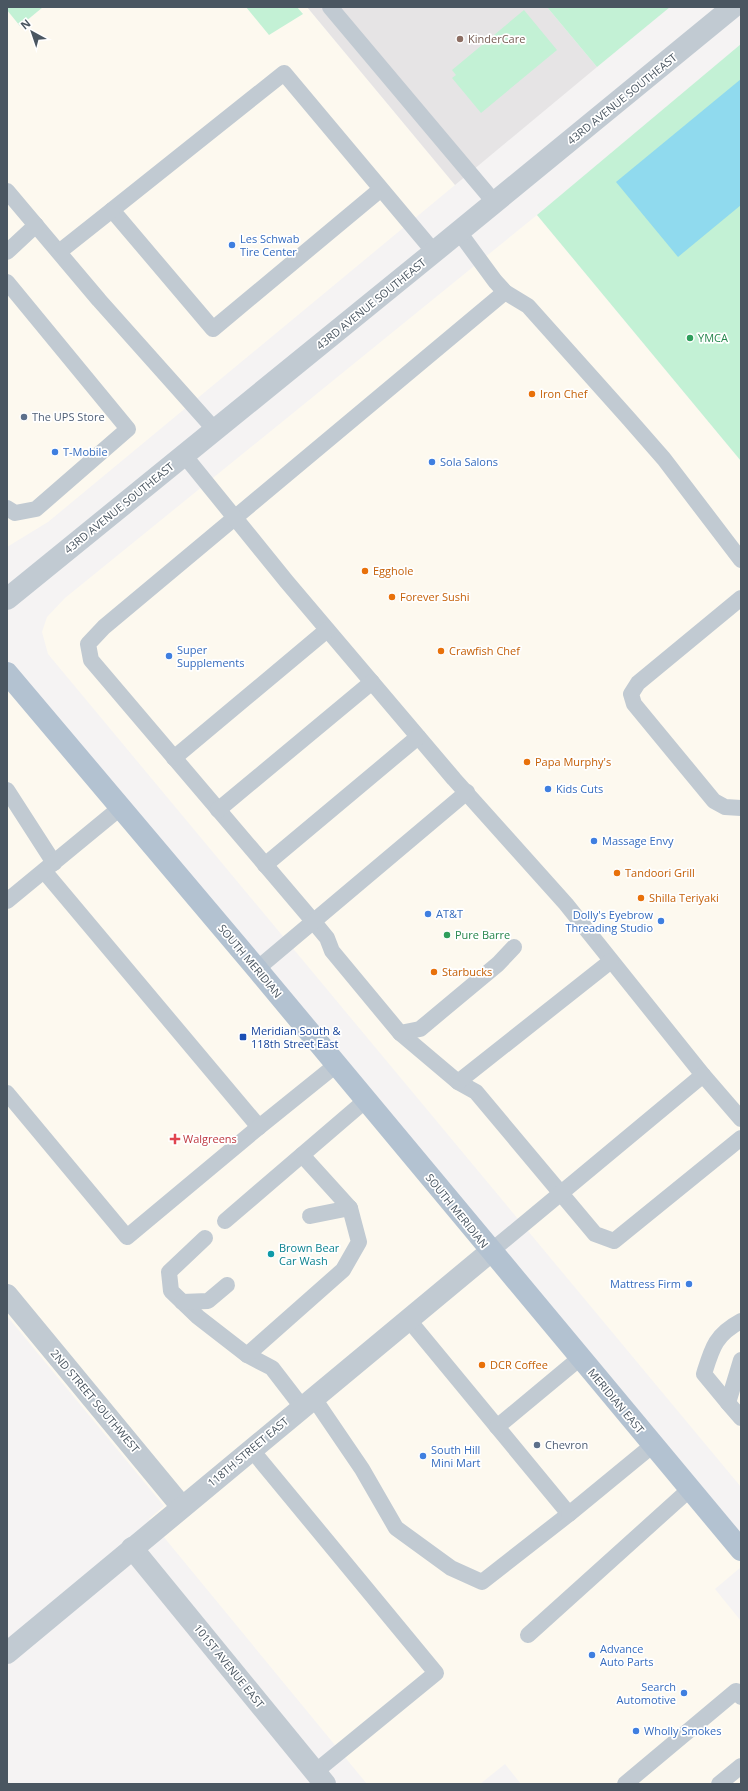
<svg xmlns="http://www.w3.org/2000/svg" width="748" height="1791" font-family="'Open Sans',sans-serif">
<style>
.commercial{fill:#fdf9ef}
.education{fill:#e6e4e5}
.green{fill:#c3f1d5}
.water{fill:#90daee}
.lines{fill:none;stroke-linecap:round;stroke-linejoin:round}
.service{stroke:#c1cad2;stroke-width:16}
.minor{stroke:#c1cad2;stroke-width:22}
.tertiary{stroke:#c1cad2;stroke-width:22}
.primary{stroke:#b3c2d1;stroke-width:22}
.education-dot{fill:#8d6e63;stroke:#fff;stroke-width:1.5}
.shop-dot{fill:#3f7fe0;stroke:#fff;stroke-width:1.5}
.leisure-dot{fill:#2e9e5b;stroke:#fff;stroke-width:1.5}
.food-dot{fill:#e8710a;stroke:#fff;stroke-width:1.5}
.service-dot{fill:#5c6f8a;stroke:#fff;stroke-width:1.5}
.transit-dot{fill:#1a4fb4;stroke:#fff;stroke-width:1.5}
.health-dot{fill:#e0444e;stroke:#fff;stroke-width:1.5}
.culture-dot{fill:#0f9aa8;stroke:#fff;stroke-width:1.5}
.labels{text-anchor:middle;stroke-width:3.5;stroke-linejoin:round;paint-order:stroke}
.education-label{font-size:11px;fill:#785e54;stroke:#fff;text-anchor:start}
.street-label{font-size:11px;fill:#4a5661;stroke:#fff}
.shop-label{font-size:11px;fill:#366cbe;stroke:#fff;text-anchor:start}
.leisure-label{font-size:11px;fill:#27864d;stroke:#fff;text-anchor:start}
.food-label{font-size:11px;fill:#c56008;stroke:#fff;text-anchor:start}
.service-label{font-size:11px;fill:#4e5e75;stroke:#fff;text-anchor:start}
.transit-label{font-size:11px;fill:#164399;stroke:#fff;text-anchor:start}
.health-label{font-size:11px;fill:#be3a42;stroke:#fff;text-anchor:start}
.culture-label{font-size:11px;fill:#0d838f;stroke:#fff;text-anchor:start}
</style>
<rect width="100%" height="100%" fill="#f5f3f3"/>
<g class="commercial">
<path d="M43,7H307L455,185L48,522L7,547V10L20,26Z"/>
<path d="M537,215L741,461V1487L48,654L42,632L47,617L65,598Z"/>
<path d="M7,673L741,1550V1567L715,1589L741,1621V1784H521L505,1764L480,1784H367L149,1519L164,1506L7,1316Z"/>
</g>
<path class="education" d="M307,7H547L597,67L455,185Z"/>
<g class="green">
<path d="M7,7H43L20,26L7,10Z"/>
<path d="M246,7H297L303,14L269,35Z"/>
<path d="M547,7H670L597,67Z"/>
<path d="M524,10L557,50L481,113L452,78L456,75L452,70Z"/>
<path d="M741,44V461L537,215Z"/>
</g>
<path class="water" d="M741,79V205L678,257L616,182Z"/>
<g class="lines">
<g class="service">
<path d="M330,7L495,203"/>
<path d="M381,189L213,329L112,210L284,73L434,252"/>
<path d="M7,191L99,300L215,430"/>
<path d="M459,232L495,281L505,292L528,306L629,419L664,459L741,560"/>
<path d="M7,252L36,225"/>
<path d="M59,252L112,210"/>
<path d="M7,282L128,429L36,509L15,513L7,508"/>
<path d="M505,292L104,627L88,644L91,660L313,921L327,938L332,951L400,1033L458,1082L476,1092L595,1234L614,1241L741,1138"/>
<path d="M184,455L287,582L454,779L566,904L703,1075L741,1119"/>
<path d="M741,598L638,683L631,694L634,704L714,801L725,807L741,808"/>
<path d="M174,758L327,630"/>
<path d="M7,790L54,863"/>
<path d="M218,810L372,682"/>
<path d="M265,865L418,737"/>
<path d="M44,871L259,1127"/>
<path d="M7,901L120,808"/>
<path d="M257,969L467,792"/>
<path d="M400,1033L420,1029L498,964L514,947"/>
<path d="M458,1082L611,961"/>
<path d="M7,1093L127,1237L259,1127L336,1065"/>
<path d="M310,1216L350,1208"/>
<path d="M225,1221L366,1100"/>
<path d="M205,1238L169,1272L171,1291L198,1317L247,1355L272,1368L302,1407"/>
<path d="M490,1252L703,1075"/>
<path d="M182,1302L208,1301L227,1285"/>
<path d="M247,1355L343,1270L359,1242L350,1208L302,1155"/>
<path d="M741,1360L728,1403L741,1418"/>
<path d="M313,1397L362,1469L396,1528L451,1568L482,1582L569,1514L408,1319"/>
<path d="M728,1403L704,1374C712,1348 715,1335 741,1321"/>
<path d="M497,1427L580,1358"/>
<path d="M251,1449L436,1673L315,1772"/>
<path d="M569,1514L653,1445"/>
<path d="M528,1635L690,1489"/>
<path d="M625,1784L736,1691L741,1697"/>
<path d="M719,1784L741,1766"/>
</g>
<g class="minor">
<path d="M7,1295L182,1507"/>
<path d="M132,1548L325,1784"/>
</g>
<g class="tertiary">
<path d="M7,599L434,252L733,7"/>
<path d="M7,1653L490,1252"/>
</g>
<path class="primary" d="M7,673L257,969L741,1550"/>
</g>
<circle class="education-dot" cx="460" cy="39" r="4"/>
<g class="shop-dot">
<circle cx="232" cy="245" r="4"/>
<circle cx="55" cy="452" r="4"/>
<circle cx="432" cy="462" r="4"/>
<circle cx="169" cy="656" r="4"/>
<circle cx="548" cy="789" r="4"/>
<circle cx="594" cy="841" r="4"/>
<circle cx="428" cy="914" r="4"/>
<circle cx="661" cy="921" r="4"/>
<circle cx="689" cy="1284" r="4"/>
<circle cx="423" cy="1456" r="4"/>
<circle cx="592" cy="1655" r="4"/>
<circle cx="684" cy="1693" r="4"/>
<circle cx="636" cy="1731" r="4"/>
</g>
<g class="leisure-dot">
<circle cx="690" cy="338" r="4"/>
<circle cx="447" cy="935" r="4"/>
</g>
<g class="food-dot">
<circle cx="532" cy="394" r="4"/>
<circle cx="365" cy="571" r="4"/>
<circle cx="392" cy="597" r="4"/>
<circle cx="441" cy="651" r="4"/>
<circle cx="527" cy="762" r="4"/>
<circle cx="617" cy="873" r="4"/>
<circle cx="641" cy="898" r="4"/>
<circle cx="434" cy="972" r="4"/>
<circle cx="482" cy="1365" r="4"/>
</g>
<g class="service-dot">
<circle cx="24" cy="417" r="4"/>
<circle cx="537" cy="1445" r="4"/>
</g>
<rect class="transit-dot" x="239" y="1033" width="8" height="8" rx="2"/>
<path class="health-dot" d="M173 1133h4v4h4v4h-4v4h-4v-4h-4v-4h4z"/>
<circle class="culture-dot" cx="271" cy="1254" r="4"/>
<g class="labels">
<g class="education-label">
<text x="468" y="43">KinderCare</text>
</g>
<g class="street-label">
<text transform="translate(622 99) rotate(-39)" y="4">43RD AVENUE SOUTHEAST</text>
<text transform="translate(371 304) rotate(-39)" y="4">43RD AVENUE SOUTHEAST</text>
<text transform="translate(119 508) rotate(-39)" y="4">43RD AVENUE SOUTHEAST</text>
<text transform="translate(250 961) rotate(50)" y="4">SOUTH MERIDIAN</text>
<text transform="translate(457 1211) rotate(51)" y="4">SOUTH MERIDIAN</text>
<text transform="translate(95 1401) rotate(50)" y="4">2ND STREET SOUTHWEST</text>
<text transform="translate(616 1401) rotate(50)" y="4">MERIDIAN EAST</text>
<text transform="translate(248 1452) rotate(-40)" y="4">118TH STREET EAST</text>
<text transform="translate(229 1666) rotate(51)" y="4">101ST AVENUE EAST</text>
</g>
<g class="shop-label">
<text x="240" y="243">Les Schwab<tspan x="240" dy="13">Tire Center</tspan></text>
<text x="63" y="456">T-Mobile</text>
<text x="440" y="466">Sola Salons</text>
<text x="177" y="654">Super<tspan x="177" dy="13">Supplements</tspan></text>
<text x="556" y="793">Kids Cuts</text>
<text x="602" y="845">Massage Envy</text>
<text x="436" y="918">AT&amp;T</text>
<text x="653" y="919" text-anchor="end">Dolly's Eyebrow<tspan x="653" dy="13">Threading Studio</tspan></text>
<text x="681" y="1288" text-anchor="end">Mattress Firm</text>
<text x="431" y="1454">South Hill<tspan x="431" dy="13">Mini Mart</tspan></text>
<text x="600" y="1653">Advance<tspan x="600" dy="13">Auto Parts</tspan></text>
<text x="676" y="1691" text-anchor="end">Search<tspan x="676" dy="13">Automotive</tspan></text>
<text x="644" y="1735">Wholly Smokes</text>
</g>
<g class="leisure-label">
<text x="698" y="342">YMCA</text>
<text x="455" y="939">Pure Barre</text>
</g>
<g class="food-label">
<text x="540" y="398">Iron Chef</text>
<text x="373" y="575">Egghole</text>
<text x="400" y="601">Forever Sushi</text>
<text x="449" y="655">Crawfish Chef</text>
<text x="535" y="766">Papa Murphy's</text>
<text x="625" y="877">Tandoori Grill</text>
<text x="649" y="902">Shilla Teriyaki</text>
<text x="442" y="976">Starbucks</text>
<text x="490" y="1369">DCR Coffee</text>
</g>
<g class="service-label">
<text x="32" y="421">The UPS Store</text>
<text x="545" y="1449">Chevron</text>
</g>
<g class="transit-label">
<text x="251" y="1035">Meridian South &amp;<tspan x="251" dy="13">118th Street East</tspan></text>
</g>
<g class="health-label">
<text x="183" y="1143">Walgreens</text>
</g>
<g class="culture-label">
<text x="279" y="1252">Brown Bear<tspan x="279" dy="13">Car Wash</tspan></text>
</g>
</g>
<rect width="748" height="1791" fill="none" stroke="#4a5661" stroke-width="16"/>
<g transform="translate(32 32) rotate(320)" stroke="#ffffff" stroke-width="3" paint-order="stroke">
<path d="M0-3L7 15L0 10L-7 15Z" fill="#4a5661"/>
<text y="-6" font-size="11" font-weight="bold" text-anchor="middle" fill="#4a5661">N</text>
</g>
</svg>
